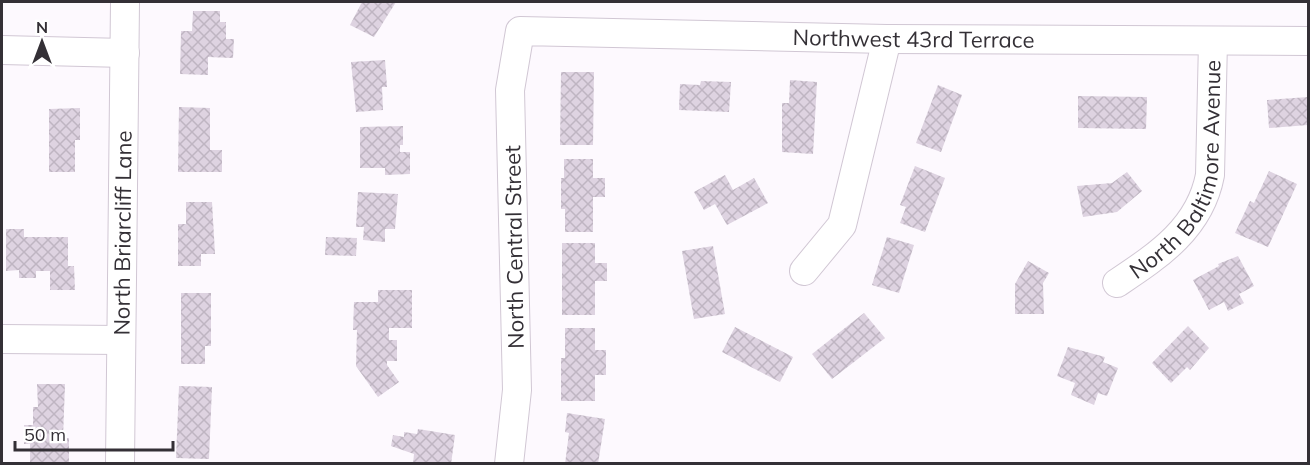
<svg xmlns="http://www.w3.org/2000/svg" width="1310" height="465" font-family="Mulish,sans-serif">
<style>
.building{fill:url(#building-cross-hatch)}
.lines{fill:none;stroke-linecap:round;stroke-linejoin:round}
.minor-casing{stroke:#d1c7d4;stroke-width:30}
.minor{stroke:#fff;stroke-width:28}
.labels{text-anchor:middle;stroke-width:4.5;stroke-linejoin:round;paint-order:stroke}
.street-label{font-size:22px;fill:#343036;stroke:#fff}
</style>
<defs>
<pattern id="building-cross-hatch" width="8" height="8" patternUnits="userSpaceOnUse" patternTransform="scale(1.5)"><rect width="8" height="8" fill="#ded3e1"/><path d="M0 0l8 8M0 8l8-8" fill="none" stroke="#bfb5c2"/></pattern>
</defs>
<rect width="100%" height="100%" fill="#fdf9fe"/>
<g class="building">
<path d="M362,2H396L374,37L350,25Z"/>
<path d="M193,11H220V22H226V39H234L233,58L208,57V75L180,74L181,31H192Z"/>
<path d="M385,60L387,87H382L383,110L356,112L351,62Z"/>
<path d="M561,72H594L593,145H560Z"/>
<path d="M790,80L817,82L813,154L782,152V103H789Z"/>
<path d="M701,81L731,82L729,112L679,110L680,84L700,85Z"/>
<path d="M938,85L962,95L941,152L916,143Z"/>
<path d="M1078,96L1147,97L1146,129L1078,128Z"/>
<path d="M1308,97V125L1269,128L1267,100Z"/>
<path d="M179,107L210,108V150H222V172H178Z"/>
<path d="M80,108V140H75V172H49V109Z"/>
<path d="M403,126V145H400V152H410V174L385,175V168H360V127Z"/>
<path d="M564,159H593V178H605V197H593V232H565V209H561V178H564Z"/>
<path d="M915,166L945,178L925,232L900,223L906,207L900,205Z"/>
<path d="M1269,171L1297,184L1268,247L1235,233L1250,201L1254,203Z"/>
<path d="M1127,172L1142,191L1117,212L1083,217L1077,186L1112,183Z"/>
<path d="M725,175L733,190L754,178L768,203L727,225L715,204L704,210L694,192Z"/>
<path d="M358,192L398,194L395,229H385V242L363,240L364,227H356Z"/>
<path d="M186,202H212L215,254H201V266H178V224H186Z"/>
<path d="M6,229H24V237H68V266H74L75,290H50V271H36V278H19V270L6,271Z"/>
<path d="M326,237L357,238L356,256L325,255Z"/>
<path d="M887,237L914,245L899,293L872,285Z"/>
<path d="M562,243H595V263H607V281H595V315H562Z"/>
<path d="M713,246L725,314L694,319L682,251Z"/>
<path d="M1238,256L1254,286L1239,294L1244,303L1228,311L1224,302L1209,310L1193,280L1219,266L1218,264Z"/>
<path d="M1028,261L1049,273L1043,283L1044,314H1015V284Z"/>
<path d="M378,290H412V328H389V340H397V361H387V365L399,382L378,397L356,366L357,330H353L354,302H378Z"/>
<path d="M181,293H211V346H205V364H181Z"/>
<path d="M864,313L885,338L832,379L812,354Z"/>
<path d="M1188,326L1209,348L1190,370L1187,367L1171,383L1152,363Z"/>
<path d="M735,327L793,357L780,382L722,352Z"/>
<path d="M565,328H595V350H606V375H595V401H561V358H565Z"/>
<path d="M1068,347L1105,357L1103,362L1118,368L1107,396L1098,393L1094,405L1071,395L1075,383L1057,376Z"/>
<path d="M37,384H65L63,438H69V464H30V444H24V425H33V407H38Z"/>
<path d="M179,386L212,387L209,459L176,458Z"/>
<path d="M567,413L605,419L598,464H565L569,433L565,432Z"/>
<path d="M418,429L455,435L451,464H413L414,454L391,446L393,435L404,437V432L417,434Z"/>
</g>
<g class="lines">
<defs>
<g id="minor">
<path d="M2,50L125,53"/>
<path d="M804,271L842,225L887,39"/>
<path id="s1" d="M1117,283C1159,255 1200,228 1210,175L1213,41"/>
<path d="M2,339L121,340"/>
<path id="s2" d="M120,464L125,2"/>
<path id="s3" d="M509,464L517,390L510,90L520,31L887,39L1308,41"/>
</g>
</defs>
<use href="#minor" class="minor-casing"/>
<use href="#minor" class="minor"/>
</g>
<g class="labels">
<g class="street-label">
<text dy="8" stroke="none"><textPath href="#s3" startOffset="828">Northwest 43rd Terrace</textPath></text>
<text dy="8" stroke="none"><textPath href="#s1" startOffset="140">North Baltimore Avenue</textPath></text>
<text dy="8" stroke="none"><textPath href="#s2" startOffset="231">North Briarcliff Lane</textPath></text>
<text transform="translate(514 247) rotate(-91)" y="8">North Central Street</text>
</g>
</g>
<rect width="1310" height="465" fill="none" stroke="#343036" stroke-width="6"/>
<g transform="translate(42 42)" stroke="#ffffff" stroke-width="4.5" paint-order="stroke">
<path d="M0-4.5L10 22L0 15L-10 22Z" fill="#343036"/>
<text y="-9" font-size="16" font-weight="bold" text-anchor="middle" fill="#343036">N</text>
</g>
<path d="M15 441v9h158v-9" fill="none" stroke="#343036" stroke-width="3"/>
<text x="24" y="441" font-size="18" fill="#343036" stroke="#ffffff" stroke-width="4.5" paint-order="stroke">50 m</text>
</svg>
